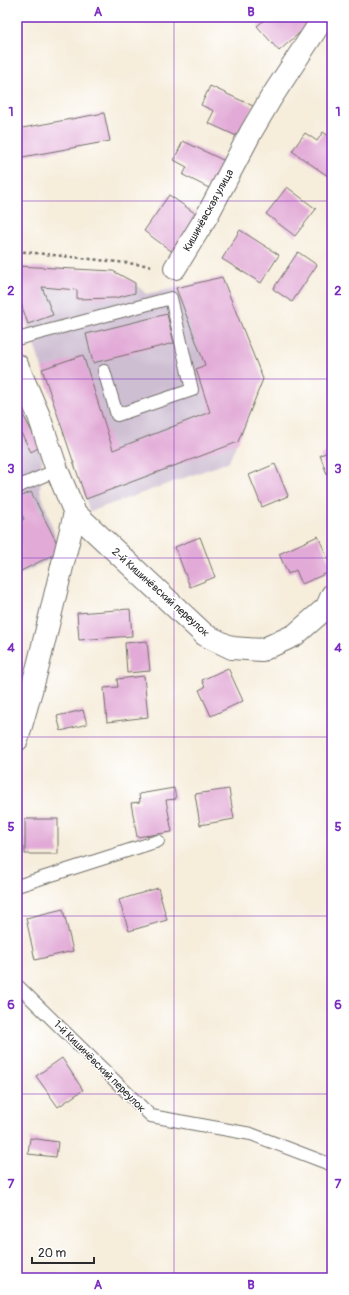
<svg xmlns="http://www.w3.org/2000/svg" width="349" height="1295" font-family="Pangolin,sans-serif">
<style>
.industrial{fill:#cdbed2}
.building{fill:#e2abd7}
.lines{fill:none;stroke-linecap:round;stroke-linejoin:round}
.service-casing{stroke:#726f69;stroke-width:14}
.minor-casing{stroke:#726f69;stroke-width:24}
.path{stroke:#726f69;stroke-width:2.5;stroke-dasharray:3 3;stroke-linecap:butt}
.service{stroke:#fff;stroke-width:12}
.minor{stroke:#fff;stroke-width:22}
.grid{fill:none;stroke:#7b2cbf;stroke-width:1;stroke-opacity:0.55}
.labels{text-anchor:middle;stroke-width:3;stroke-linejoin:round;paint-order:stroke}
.street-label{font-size:11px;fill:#2b2b2b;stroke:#fff}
.neatline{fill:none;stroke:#7b2cbf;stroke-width:1.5}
.grid-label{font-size:13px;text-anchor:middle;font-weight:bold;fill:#7b2cbf}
</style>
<rect width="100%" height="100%" fill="#fff"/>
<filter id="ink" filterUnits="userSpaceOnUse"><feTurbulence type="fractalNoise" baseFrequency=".025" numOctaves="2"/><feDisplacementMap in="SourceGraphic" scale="8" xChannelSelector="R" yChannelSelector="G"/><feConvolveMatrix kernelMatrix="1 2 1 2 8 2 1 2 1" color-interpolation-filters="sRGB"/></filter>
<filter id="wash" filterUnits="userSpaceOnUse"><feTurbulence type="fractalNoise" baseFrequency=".012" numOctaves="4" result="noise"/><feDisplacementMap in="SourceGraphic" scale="16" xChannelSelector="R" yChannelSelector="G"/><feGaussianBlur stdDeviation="0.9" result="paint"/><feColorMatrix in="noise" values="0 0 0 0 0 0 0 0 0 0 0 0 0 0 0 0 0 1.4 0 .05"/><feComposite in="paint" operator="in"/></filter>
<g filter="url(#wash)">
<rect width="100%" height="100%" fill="#f6eddb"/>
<g class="industrial">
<path d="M17,266L113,271L135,283L146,294L176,288L222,277L263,379L229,462L89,512L86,499L17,294Z"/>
<path d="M17,399L43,447L40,490L61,554L17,576Z"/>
</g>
<g id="blocks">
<g class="building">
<path d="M268,17H311L314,20L279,51L257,26Z"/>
<path d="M210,86L253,106L239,137L208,123L214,111L201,105Z"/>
<path d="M104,113L110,141L17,158V129Z"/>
<path d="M323,132L332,138V179L292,151L305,133L317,141Z"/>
<path d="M183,141L227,162L213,190L183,175L187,167L174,160Z"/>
<path d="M287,187L316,209L295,236L266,214Z"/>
<path d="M169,195L199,216L174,253L144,231Z"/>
<path d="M240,230L279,255L261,283L222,259Z"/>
<path d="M298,252L317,265L292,302L273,289Z"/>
<path d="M17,266L113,271L135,283V293L115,298L77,299V290L42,287L53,315L28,324L17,292Z"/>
<path d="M222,277L263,379L238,442L86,499L42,369L83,355L113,450L210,412L196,369L205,365L176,288Z"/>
<path d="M167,314L174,343L93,363L86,334Z"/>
<path d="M20,409L40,447L31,452L17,425V411Z"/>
<path d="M332,451V488L320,455Z"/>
<path d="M275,464L288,496L262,507L249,475Z"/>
<path d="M31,492L61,551L17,573V523L24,519L17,505V498Z"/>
<path d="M318,536L332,568V571L302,584L296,570L288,574L279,554Z"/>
<path d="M200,537L215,577L190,587L175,547Z"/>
<path d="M130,609L132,636L79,640L77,613Z"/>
<path d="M147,641L150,671L127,673L125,643Z"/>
<path d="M228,668L243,701L211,716L199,690L205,687L202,680Z"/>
<path d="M144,676L148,717L107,722L104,688L118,687L117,679Z"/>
<path d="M83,710L87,724L61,731L57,716Z"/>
<path d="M174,788L176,799L166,800L172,832L137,837L131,803L140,802L139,794Z"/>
<path d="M229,789L234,819L200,825L195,794Z"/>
<rect x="25" y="819" width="33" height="35"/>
<path d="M158,888L167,920L129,931L119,900Z"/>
<path d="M63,909L73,951L35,960L26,918Z"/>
<path d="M62,1058L83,1090L58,1107L36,1076Z"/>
<path d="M30,1138L58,1142L56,1157L28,1154Z"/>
</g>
</g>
</g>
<g filter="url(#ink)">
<use href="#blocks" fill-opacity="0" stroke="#726f69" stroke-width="1"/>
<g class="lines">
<defs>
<g id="service">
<path d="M17,339L171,298L192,390L117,415L104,371"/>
<path d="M17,487L57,470"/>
<path d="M17,886L158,841"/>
<path d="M17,985L151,1116L251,1134L332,1165"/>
</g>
<g id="minor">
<path d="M175,268L208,214L251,132L271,98L324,17"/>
<path d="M17,365L39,416L57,470L75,513L205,635L232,648L262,650L295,635L327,607L332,595"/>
<path d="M17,740L38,666L75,513"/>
</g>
</defs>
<use href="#service" class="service-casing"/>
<use href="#minor" class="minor-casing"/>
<path class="path" d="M17,251L154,266"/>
<use href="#service" class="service"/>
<use href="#minor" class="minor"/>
</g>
</g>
<path class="grid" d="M174,17V1278M17,201H332M17,379H332M17,558H332M17,737H332M17,916H332M17,1094H332"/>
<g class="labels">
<g class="street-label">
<text transform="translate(208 210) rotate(-61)" y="4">Кишинёвская улица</text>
<text transform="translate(161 592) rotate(42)" y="4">2-й Кишинёвский переулок</text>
<text transform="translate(100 1066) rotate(45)" y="4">1-й Кишинёвский переулок</text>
</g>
</g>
<rect width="349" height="1295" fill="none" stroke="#fff" stroke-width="44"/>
<path d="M32 1257v6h62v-6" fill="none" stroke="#2b2b2b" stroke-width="2"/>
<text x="38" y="1257" font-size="12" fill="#2b2b2b" stroke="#ffffff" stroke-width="3" paint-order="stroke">20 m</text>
<rect x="22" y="22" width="305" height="1251" class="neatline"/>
<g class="grid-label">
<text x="98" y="16">A</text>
<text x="251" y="16">B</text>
<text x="11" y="116">1</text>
<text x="338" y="116">1</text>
<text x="11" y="295">2</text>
<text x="338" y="295">2</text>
<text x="11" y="473">3</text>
<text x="338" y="473">3</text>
<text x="11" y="652">4</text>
<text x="338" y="652">4</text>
<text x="11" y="831">5</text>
<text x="338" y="831">5</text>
<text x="11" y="1009">6</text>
<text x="338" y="1009">6</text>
<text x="11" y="1188">7</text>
<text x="338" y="1188">7</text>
<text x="98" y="1289">A</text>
<text x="251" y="1289">B</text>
</g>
</svg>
